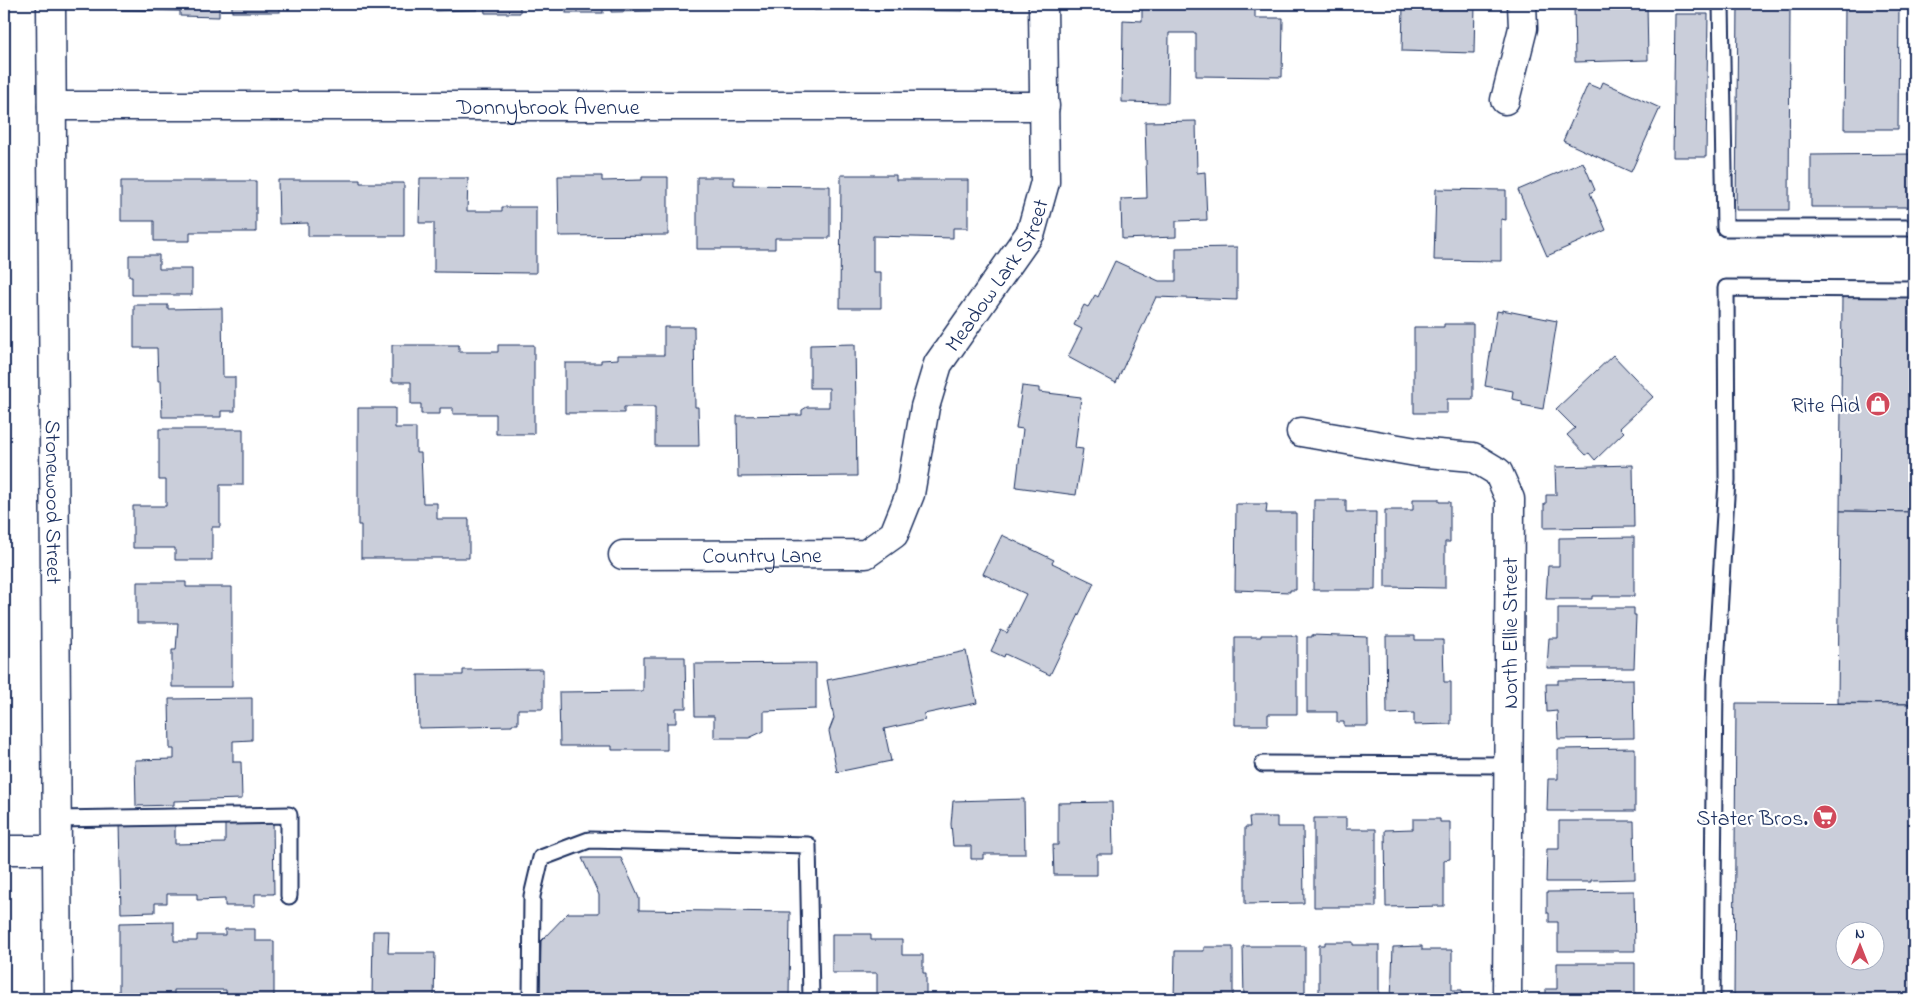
<svg xmlns="http://www.w3.org/2000/svg" width="1918" height="1003" font-family="'Indie Flower',sans-serif">
<style>
.building{fill:#caceda;stroke:#1b2f5e;fill-rule:evenodd}
.lines{fill:none;stroke-linecap:round;stroke-linejoin:round}
.service-casing{stroke:#1b2f5e;stroke-width:19}
.minor-casing{stroke:#1b2f5e;stroke-width:31}
.service{stroke:#fff;stroke-width:15}
.minor{stroke:#fff;stroke-width:28}
.labels{text-anchor:middle;stroke-width:4.5;stroke-linejoin:round;paint-order:stroke}
.street-label{font-size:22px;fill:#1b2f5e;stroke:#fff}
.poi-label{font-size:22px;fill:#1b2f5e;stroke:#fff;text-anchor:end}
</style>
<rect width="100%" height="100%" fill="#fff"/>
<filter id="ink" filterUnits="userSpaceOnUse"><feTurbulence type="fractalNoise" baseFrequency=".02" numOctaves="2"/><feDisplacementMap in="SourceGraphic" scale="10" xChannelSelector="R" yChannelSelector="G"/><feConvolveMatrix kernelMatrix="1 2 1 2 8 2 1 2 1" color-interpolation-filters="sRGB"/></filter>
<g filter="url(#ink)">
<g class="building">
<path d="M116,4H219V17L180,16V11L116,10Z"/>
<rect x="232" y="4" width="48" height="8"/>
<path d="M432,4H477V10L432,11Z"/>
<path d="M484,4H520V13H485Z"/>
<rect x="566" y="4" width="37" height="9"/>
<path d="M611,4H719V6H664V11L611,12Z"/>
<path d="M738,4H851V10H814V6L738,7Z"/>
<path d="M862,4H963V11L861,10Z"/>
<path d="M1142,4H1255V18H1283L1282,77L1196,76V33H1169L1168,103L1122,102L1123,20L1142,21Z"/>
<path d="M1403,4H1475L1474,53L1402,51Z"/>
<path d="M1574,4H1647L1648,60L1575,62Z"/>
<path d="M1738,4H1790L1789,210H1736Z"/>
<path d="M1845,4H1899L1898,129H1844Z"/>
<path d="M1675,14H1708L1706,157H1673Z"/>
<path d="M1603,82L1660,108L1631,172L1563,141L1588,84L1600,89Z"/>
<path d="M1196,121L1197,173L1205,172L1207,220L1176,221V237L1122,239L1121,199L1147,198L1145,122Z"/>
<path d="M1914,154V207H1811V155Z"/>
<path d="M1583,162L1595,190L1590,193L1606,230L1547,256L1518,190Z"/>
<path d="M841,175H896V180H968V228H953V238L873,236V272H881V308H840Z"/>
<path d="M558,176H602V181L642,180V177H668V235L559,236Z"/>
<path d="M697,177H734V185L830,186V238H775V249H697Z"/>
<path d="M420,178H468L467,211H502V207H536V273L434,272V223H419Z"/>
<path d="M278,180H360V183H404V236H308V223L279,224Z"/>
<path d="M121,181H256V232H190V241H154V221H121Z"/>
<path d="M1436,189L1506,190V220L1501,219V261L1434,260Z"/>
<path d="M1237,247V300L1156,297L1116,383L1068,357L1082,329L1074,325L1084,305L1088,307L1095,295L1098,297L1115,261L1159,281H1176V248Z"/>
<path d="M129,255H159V269H192V295H132V276H129Z"/>
<path d="M1842,296L1914,297V512L1840,511Z"/>
<path d="M134,305H168V309L222,308L223,377H235V411H221V417H162L161,381H158L157,348H134Z"/>
<path d="M1502,310L1557,321L1543,409L1522,405V401L1512,399L1513,391L1485,386L1497,311L1502,312Z"/>
<path d="M1444,324H1473V399H1447V413H1414V327H1444Z"/>
<path d="M664,327H694L695,407H698L699,446H655V407H624V413H565V363H601V360L618,359V355H664Z"/>
<path d="M855,344L857,476L738,477L737,416L802,415V410L807,407H829V388H810V345Z"/>
<path d="M392,345H459V352H498V345H534V434H496V414H453V408H440V414H421V404H411V382H392Z"/>
<path d="M1613,355L1653,397L1620,428L1624,432L1595,460L1589,453L1586,455L1567,435L1575,428L1556,409Z"/>
<path d="M1022,386L1039,388V392L1081,397L1075,448L1083,449L1076,495L1016,487L1023,429L1016,428Z"/>
<path d="M358,408H395V428H416V453H421L423,503H437V519H469V558H361V525H358Z"/>
<path d="M159,429H243V485H220V527H212V560H175V548H133V506H166V480H159Z"/>
<path d="M1633,465L1634,527L1544,528V504H1546V495H1556L1555,467Z"/>
<path d="M1413,499H1439V502H1450V542H1445V588L1385,587V510H1413Z"/>
<path d="M1314,500H1346V512H1376L1375,590H1313Z"/>
<path d="M1236,504H1267L1266,513H1296V590H1290V592L1235,590Z"/>
<path d="M1840,511L1914,512V704L1838,703Z"/>
<path d="M1002,535L1054,560L1052,563L1094,583L1050,675L1005,654L1004,657L991,651L1001,630L1007,633L1026,594L983,574Z"/>
<path d="M1634,537V596H1592V599H1546L1548,566H1559V538Z"/>
<path d="M137,582H186V587H232V687H172V650H176L178,623H137Z"/>
<path d="M1558,608H1634V615H1636L1634,668H1547L1549,638H1558Z"/>
<path d="M1261,635H1292V636H1297V714H1268V725H1235V637H1261Z"/>
<path d="M1312,635L1367,637L1368,726H1344V722H1337V712H1307V637H1312Z"/>
<path d="M1386,636H1415V640H1443L1444,682H1451V724L1414,725V713L1387,714Z"/>
<path d="M966,651L977,703L924,714L925,720L884,729L891,761L837,772L829,731L834,718L827,680Z"/>
<path d="M643,657H685L686,708H676V723H667V750H612V746H560L559,692L643,691Z"/>
<path d="M816,663V709L764,711V731L749,738H714V716H695L694,664Z"/>
<path d="M543,669V709H518V724H512V726L419,728L418,675H463V670Z"/>
<path d="M1633,679L1634,738L1558,739L1557,711L1547,712L1546,684H1558V680Z"/>
<path d="M252,698V740L233,741V762H241L242,799L174,801V805L136,806L135,760L174,759V749H170L169,699Z"/>
<path d="M1736,703L1914,704V999H1734ZM1846,930H1876V960H1846Z"/>
<path d="M1635,748V811H1547L1548,779H1558V749Z"/>
<path d="M1024,799L1025,854H983V859H971V846H953L951,824L953,801Z"/>
<path d="M1112,802L1113,854H1097V875H1054L1053,845H1058V803Z"/>
<path d="M1249,817H1277V827H1303L1304,903L1245,904V827H1250Z"/>
<path d="M1314,818H1346V829H1376V907H1314Z"/>
<path d="M1413,819H1440V822H1450V859L1444,860V906L1386,907L1385,830L1413,829Z"/>
<path d="M273,821L274,894H255V906H225V899L197,900V894H167V903H155V912L121,913L119,822H175V844L225,843V822Z"/>
<path d="M1559,821H1634L1635,879L1591,880V882H1546L1547,849H1559Z"/>
<path d="M582,858H621L639,898V910L790,912L789,999H540L541,941L568,913H599V895Z"/>
<path d="M1634,891L1635,951H1558V922H1549V913H1547V892Z"/>
<path d="M174,922V941H197V935H225V929H255V941H274V999H226V990H174V999H119V923Z"/>
<path d="M373,931H389L388,953H435L434,999H372Z"/>
<path d="M832,934H871V940H902V955H923V973H926V998L981,997V999H869L877,998V973H832Z"/>
<path d="M1325,942H1353V945H1379V999H1319V945H1325Z"/>
<path d="M1243,946H1305V999H1244Z"/>
<path d="M1422,946V950H1452V990H1462V999H1391L1393,947Z"/>
<path d="M1204,947H1233V999H1174L1175,951H1204Z"/>
<path d="M1557,963H1635V999H1546V989H1557Z"/>
</g>
<g class="lines">
<defs>
<g id="service">
<path d="M1721,4L1725,228H1914"/>
<path d="M1263,764L1509,765"/>
<path d="M57,819L289,815V896"/>
<path d="M531,999L532,896L541,858L589,840L808,845L811,999"/>
<path d="M1712,999L1715,682L1727,480L1726,288L1914,289"/>
</g>
<g id="minor">
<path id="s1" d="M51,4L58,999"/>
<path d="M1505,100L1523,28L1522,4"/>
<path id="s2" d="M52,106H1045"/>
<path d="M1301,432L1416,452L1473,457L1498,472L1510,499L1507,999"/>
<path id="s3" d="M623,555L866,554L894,534L910,494L925,407L938,364L1031,232L1045,182L1043,4"/>
<path d="M4,850H57"/>
</g>
</defs>
<use href="#service" class="service-casing"/>
<use href="#minor" class="minor-casing"/>
<use href="#service" class="service"/>
<use href="#minor" class="minor"/>
</g>
</g>
<defs>
<symbol id="shop-disc" viewBox="-11 -11 22 22"><circle r="9.5" fill="#d1495b" stroke="#fff"/><path d="M-5-2.5h2.3a2.7 3.5 0 0 1 5.4 0H5L5.5 6h-11ZM-1.5-2.5h3a1.5 2.3 0 0 0-3 0Z" fill="#fff"/></symbol>
<symbol id="supermarket-disc" viewBox="-11 -11 22 22"><circle r="9.5" fill="#d1495b" stroke="#fff"/><path d="M-6-5.5h2.5l.6 2H6L4.5 2H-2.5L-4.4-4H-6ZM-1.5 3.2a1.3 1.3 0 1 0 .1 0ZM3 3.2a1.3 1.3 0 1 0 .1 0Z" fill="#fff"/></symbol>
</defs>
<g fill-rule="evenodd">
<use href="#shop-disc" x="1864" y="390" width="28" height="28"/>
<use href="#supermarket-disc" x="1811" y="803" width="28" height="28"/>
</g>
<g class="labels">
<g class="street-label">
<text dy="8" stroke="none"><textPath href="#s2" startOffset="496">Donnybrook Avenue</textPath></text>
<text dy="8" stroke="none"><textPath href="#s3" startOffset="561">Meadow Lark Street</textPath></text>
<text dy="8" stroke="none"><textPath href="#s1" startOffset="498">Stonewood Street</textPath></text>
<text dy="8" stroke="none"><textPath href="#s3" startOffset="139">Country Lane</textPath></text>
<text transform="translate(1509 633) rotate(-90)" y="8">North Ellie Street</text>
</g>
<g class="poi-label">
<text x="1860" y="412">Rite Aid</text>
<text x="1808" y="825">Stater Bros.</text>
</g>
</g>
<rect width="1918" height="1003" fill="none" stroke="#fff" stroke-width="20"/>
<rect x="10" y="10" width="1898" height="983" fill="none" stroke="#1b2f5e" stroke-width="2" filter="url(#ink)"/>
<g transform="translate(1860 946)"><circle r="24" fill="#ffffff" stroke="#a4acbf"/>
<path d="M0-4L9 19L0 12L-9 19Z" fill="#d1495b"/>
<text y="-8" font-size="14" font-weight="bold" text-anchor="middle" fill="#1b2f5e">N</text>
</g>
</svg>
